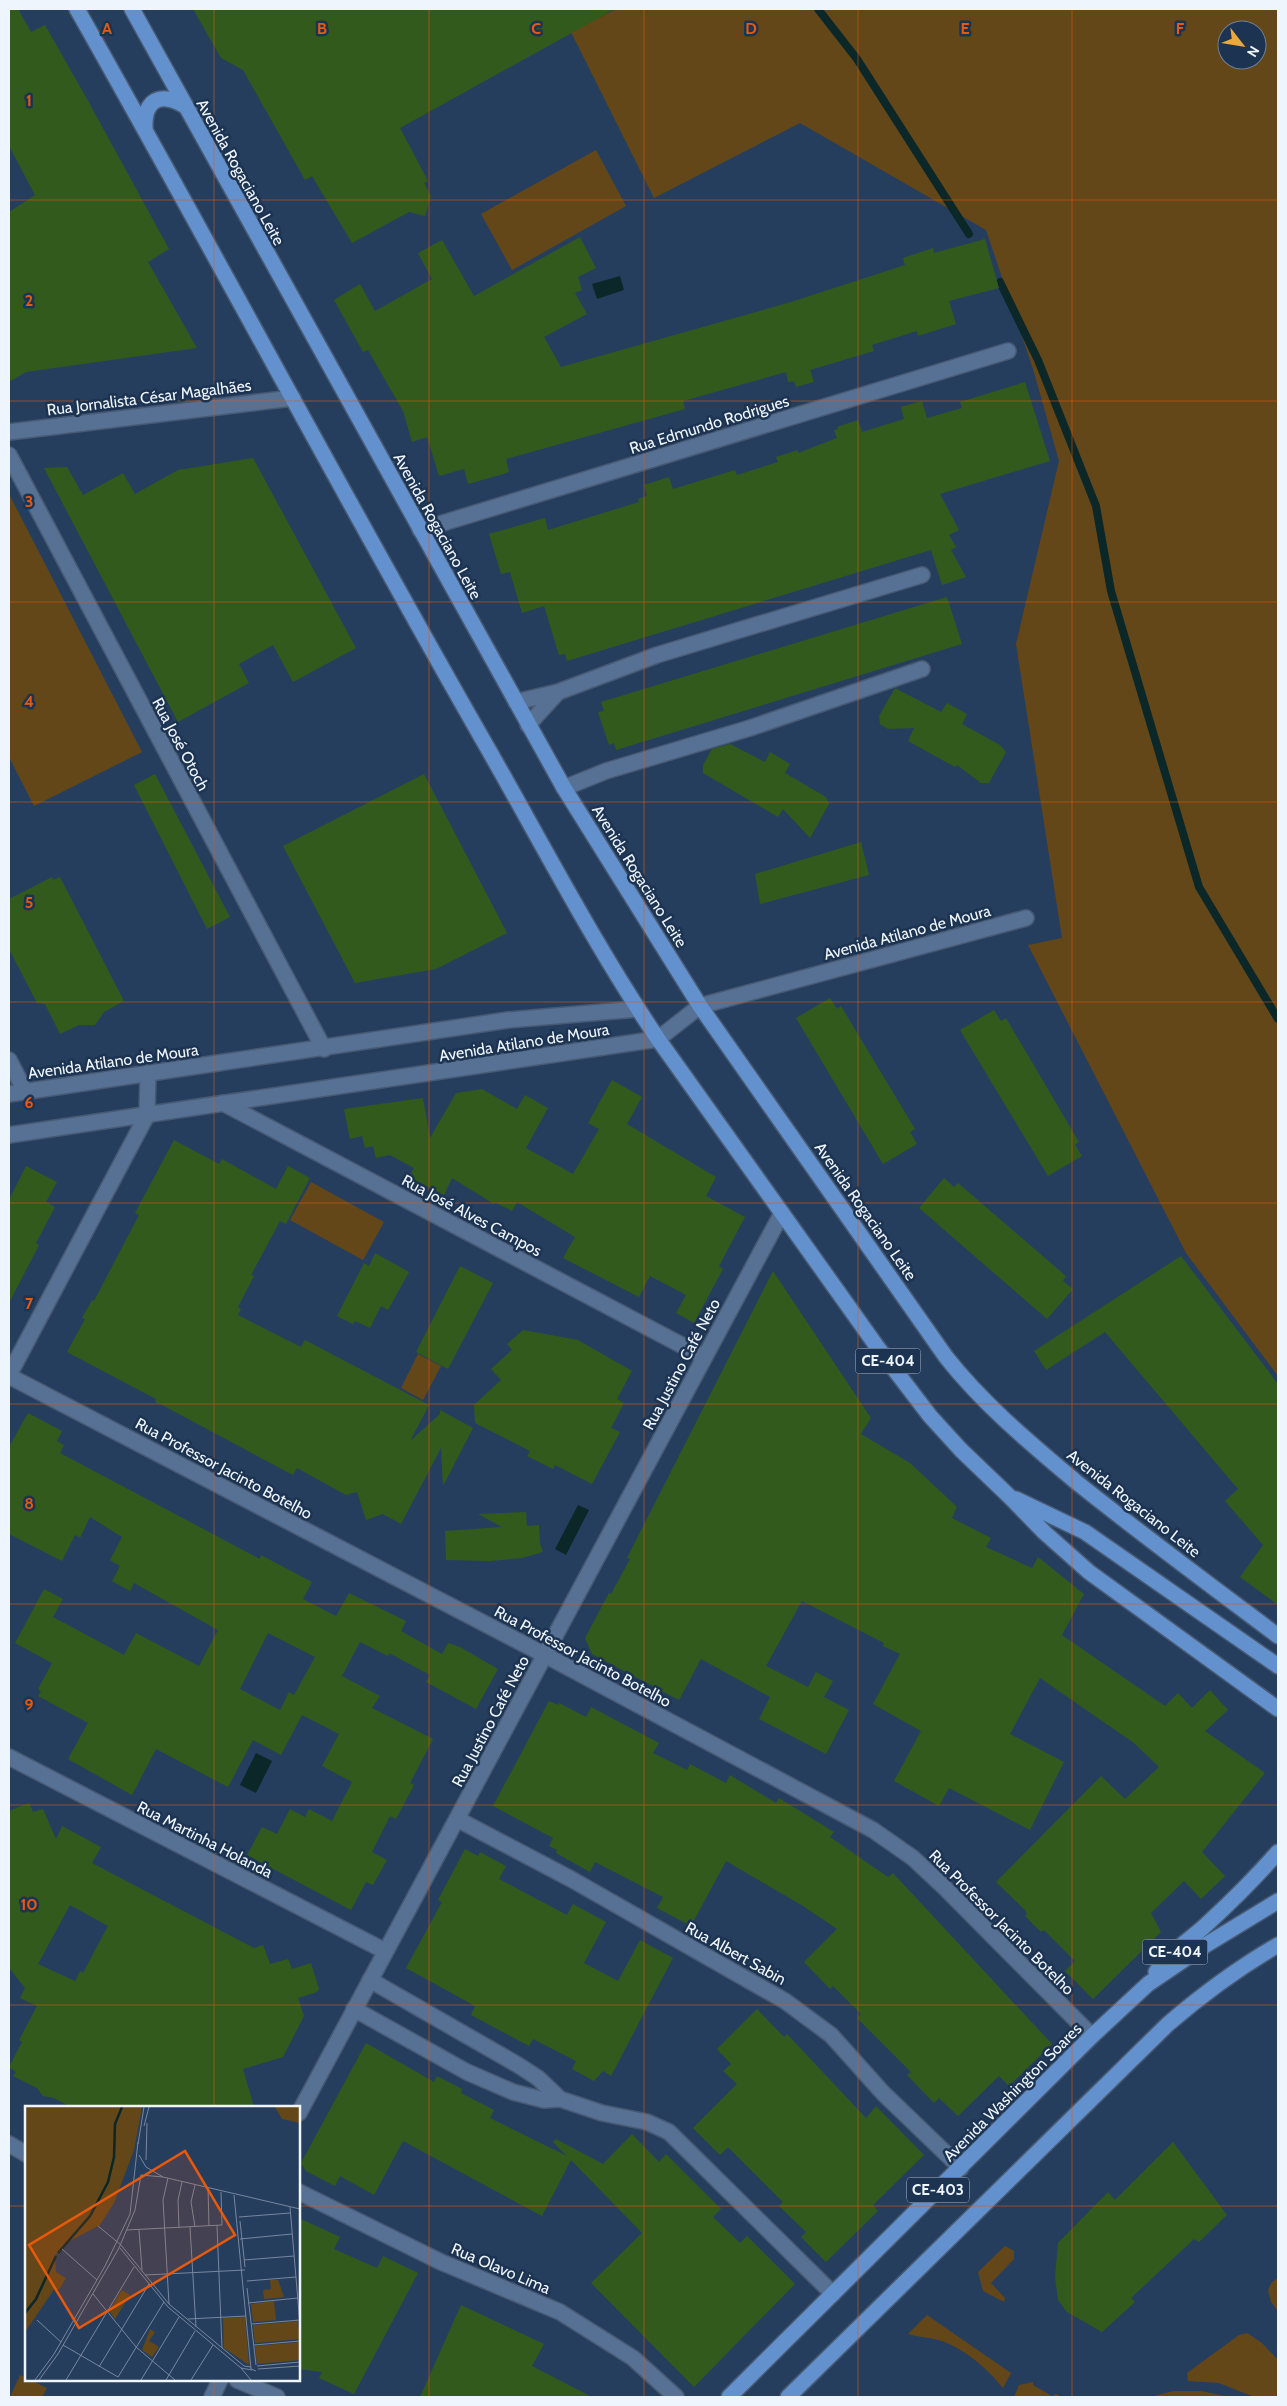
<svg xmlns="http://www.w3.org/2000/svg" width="1287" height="2406" font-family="Cabin,sans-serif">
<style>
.green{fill:#644719;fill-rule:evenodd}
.water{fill:#0b2728}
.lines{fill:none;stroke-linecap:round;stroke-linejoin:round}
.stream{stroke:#0b2728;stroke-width:8}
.building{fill:#335a1d;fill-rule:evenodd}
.minor-casing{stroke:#485a73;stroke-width:18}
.major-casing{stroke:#485a73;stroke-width:18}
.minor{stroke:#577194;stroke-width:15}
.major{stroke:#6291ce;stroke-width:15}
.grid{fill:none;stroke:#e8590c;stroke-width:1;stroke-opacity:0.55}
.labels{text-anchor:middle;stroke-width:5;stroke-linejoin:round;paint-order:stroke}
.shield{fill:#1c3452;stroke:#b0bbca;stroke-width:1}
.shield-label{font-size:15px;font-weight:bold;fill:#eff5fd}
.street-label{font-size:16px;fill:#eff5fd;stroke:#1c3452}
.inset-river{fill:none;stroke:#0b2728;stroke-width:2.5}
.inset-road{fill:none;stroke:#76879e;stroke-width:1}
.view{fill:#e8590c;fill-opacity:0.15;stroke:#e8590c;stroke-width:2.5}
.inset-edge{fill:none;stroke:#eff5fd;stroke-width:2.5}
.grid-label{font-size:16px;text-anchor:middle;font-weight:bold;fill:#e8590c;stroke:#1c3452;stroke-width:5;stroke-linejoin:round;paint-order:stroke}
</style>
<rect width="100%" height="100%" fill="#263e5e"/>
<g class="green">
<path d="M616,9H1278V1376L1186,1253L1028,945L1062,938L1016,644L1059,461L1033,369L986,230L800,123L654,198L571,32ZM1227,30H1257V60H1227Z"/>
<path d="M596,150L626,206L512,270L481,214Z"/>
<path d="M9,494L142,752L34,806L9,757Z"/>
<path d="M311,1182L384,1222L363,1260L290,1220Z"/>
<path d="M418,1354L441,1366L423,1400L401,1388Z"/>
<path d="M1005,2246L1014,2251V2259L991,2283L1005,2298L1004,2302L983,2291L978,2272Z"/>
<path d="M1278,2278V2311L1271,2302L1268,2290L1272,2282Z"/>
<path d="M927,2315L1011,2373L1003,2388C988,2369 966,2350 942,2341C932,2338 919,2337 908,2334Z"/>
<path d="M1247,2333L1262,2343L1278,2360V2397H1254L1219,2383L1188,2381L1187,2373L1239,2335Z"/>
<path d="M20,2375L47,2388L42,2397H10Z"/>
<path d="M1033,2382V2385L1052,2396L1056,2394L1062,2397H1014L1019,2385Z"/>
<path d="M1173,2391H1201L1230,2397H1150Z"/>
</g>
<g class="water">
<path d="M620,276L624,290L597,299L592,284Z"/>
<path d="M578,1505L589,1510L566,1555L555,1549Z"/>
<path d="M256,1753L272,1761L256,1793L240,1785Z"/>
</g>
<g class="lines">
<g class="stream">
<path d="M818,9L857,59L969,234"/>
<path d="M1000,282L1038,360L1096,506L1111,591L1199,887L1278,1019"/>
</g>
</g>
<g class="building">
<path d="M9,9H18L31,32L45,25L87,99L169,249L148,262L197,348L26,372L9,382V212L35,195L9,146Z"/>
<path d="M193,9H615L400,128L428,181L424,183L431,196L425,216L409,212L352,243L312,176L305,180L243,70L221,58Z"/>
<path d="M580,237L596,268L578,277L582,290L575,293L587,314L544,337L561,367L791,302L905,265L903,258L933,248L934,253L985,239L999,288L949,301L956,324L918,336L917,331L872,345L874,351L810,370L814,382L796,387L794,381L788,382L786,372L683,401L685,409L506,459L509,472L500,475L468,484L464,469L439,476L427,437L412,442L403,411L368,350L363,352L334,300L360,284L375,311L432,279L418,253L442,240L474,296Z"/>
<path d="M1025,382L1050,461L940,494L959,530L949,535L956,547L951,550L966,577L942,585L931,550L567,661L565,654L559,655L544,606L522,613L510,572L501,574L489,534L545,518L548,530L639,502L638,499L647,496L644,485L669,477L673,489L735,470L737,475L778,462L776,457L798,450V453L837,438L834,430L838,429L837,427L858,420L862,432L904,419L901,407L922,401L927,418L962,408L960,402Z"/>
<path d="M253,458L356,648L293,682L273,645L239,664L249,683L178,722L44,468L67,467L83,495L123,473L135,494L178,470Z"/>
<path d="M947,597L962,644L616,750L614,743L609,745L598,712L604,711L601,702Z"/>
<path d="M895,688L941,712L947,703L967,714L962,724L1000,745L1006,752L989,783H981L957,765L955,767L908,741L914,728L888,729L880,724L879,716Z"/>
<path d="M730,744L765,762L770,752L790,764L785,773L826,797L829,804L810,838L783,809L778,817L703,773V765L712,749Z"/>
<path d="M155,774L230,917L207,929L134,785Z"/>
<path d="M424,774L507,933L436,969L355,983L283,846Z"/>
<path d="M861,842L869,875L760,904L755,874Z"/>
<path d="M52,877L53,880L60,877L124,1001L104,1012L95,1025H79L60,1034L45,1004L37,1003L9,949V899Z"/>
<path d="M830,998L837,1009L841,1006L915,1129L910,1132L917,1144L883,1164L796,1018Z"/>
<path d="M994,1010L1001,1021L1006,1018L1079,1142L1075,1145L1082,1156L1048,1176L960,1030Z"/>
<path d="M612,1080L642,1097L627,1124L716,1177L706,1196L745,1217L719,1266L723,1269L694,1323L676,1313L686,1295L650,1276L639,1297L563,1258L575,1237L517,1202L512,1211L495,1202L494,1204L452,1178L444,1195L409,1177L414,1168L390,1155L376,1158L373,1146L365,1148L362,1136L350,1139L344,1109L423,1098L430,1138L456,1093L482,1089L517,1109L525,1095L548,1108L526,1148L573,1174L599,1129L588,1123Z"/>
<path d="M174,1140L219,1164L222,1159L276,1189L288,1166L310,1178L286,1224L280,1221L251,1275L254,1276L238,1307L241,1309L238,1315L301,1347L305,1340L429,1405L410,1441L440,1414V1410L473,1428L443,1486L441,1448L401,1524L383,1514L366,1520L357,1492L346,1495L297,1468L293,1475L164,1406L155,1402L156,1399L67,1352L85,1319L82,1318L92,1300L94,1301L139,1215L135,1213Z"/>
<path d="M26,1166L57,1182L46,1202L55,1207L36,1243L39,1245L9,1303V1200Z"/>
<path d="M944,1178L954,1187L958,1183L1066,1276L1063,1281L1073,1289L1047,1319L919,1208Z"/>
<path d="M375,1253L409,1272L388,1310L381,1306L370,1328L355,1321L353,1324L337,1316L364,1263L369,1266Z"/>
<path d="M1181,1256L1278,1384V1605L1240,1577L1263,1545L1225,1501L1238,1489L1105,1332L1046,1370L1034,1351Z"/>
<path d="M460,1266L493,1283L448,1369L416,1352Z"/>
<path d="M773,1271L871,1418L861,1434L910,1463L957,1507L952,1518L991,1538L986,1547L1032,1568L1038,1557L1084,1594L1062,1635L1165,1706L1178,1693L1192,1708L1210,1690L1228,1710L1205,1731L1265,1773L1202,1852L1225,1876L1201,1899L1184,1881L1151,1913L1161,1932L1093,1999L1065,1971L1075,1961L1044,1930L1041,1932L1025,1916L1027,1914L1025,1910L996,1882L1101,1776L1125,1799L1159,1767L1134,1743L1040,1678L1010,1734L1064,1762L1030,1830L949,1788L939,1806L894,1781L921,1731L873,1704L900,1654L883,1646L884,1643L802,1601L766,1666L808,1687L816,1672L833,1681L824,1697L849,1710L826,1754L759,1719L770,1697L701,1659L679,1700L592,1654L585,1638L609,1593L611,1594L630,1559L627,1558Z"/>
<path d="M523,1330L578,1340L632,1371L617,1399L624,1403L611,1428L620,1432L592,1484L555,1465L553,1469L527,1456L530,1451L475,1423L474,1405L501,1380L491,1369L512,1350L507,1344Z"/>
<path d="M28,1413L62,1431L57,1441L64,1445L60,1453L260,1559L261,1555L312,1582L303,1599L336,1616L349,1593L406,1621L401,1631L442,1654L448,1643L460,1647L498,1669L476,1709L426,1682L430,1675L389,1653L388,1656L360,1642L342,1676L380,1696L372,1708L433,1739L410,1783L414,1785L396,1819L390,1816L372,1852L387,1860L373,1885L366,1882L351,1910L247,1855L262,1827L277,1834L290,1809L305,1817L309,1809L332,1821L352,1782L322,1766L339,1734L302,1715L281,1755L253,1740L228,1787L156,1749L132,1795L68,1759L88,1723L38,1696L41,1691L38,1689L52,1663L15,1643L44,1589L63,1599L53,1617L124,1655L136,1633L199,1666L218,1630L134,1583L130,1591L112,1581L120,1566L110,1560L122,1537L90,1517L80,1538L75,1535L62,1561L9,1534V1447ZM268,1633L315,1657L294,1695L289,1692L280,1710L240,1689Z"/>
<path d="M526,1512L527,1526L539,1525L540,1544L543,1552L522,1558L490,1561L446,1560L445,1531L502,1527L478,1514Z"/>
<path d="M549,1701L558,1705L559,1703L586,1717L591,1707L659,1743L653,1753L687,1770L690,1764L726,1783L730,1775L776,1803L779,1798L834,1832L830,1837L888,1877L893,1873L1052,2044L1009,2086L999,2076L958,2116L939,2098L934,2103L907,2075L911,2072L857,2018L861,2014L833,1986L830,1989L804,1962L837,1929L803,1906L726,1861L691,1926L657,1908L663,1897L595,1862L590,1872L556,1853L557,1850L549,1846L553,1838L493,1806Z"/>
<path d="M29,1803L33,1812L43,1809L56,1839L62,1826L101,1847L92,1863L254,1948L263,1945L270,1964L288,1959L292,1969L311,1963L319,1989L317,1992L298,1998L304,2016L283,2057L243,2069L254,2107H71L54,2098L43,2096L37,2088L13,2076L16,2072L9,2067L22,2042L19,2040L37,2006L20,1998L25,1988L9,1968V1811ZM70,1905L108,1926L83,1973L80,1971L75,1981L38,1964Z"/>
<path d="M465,1849L478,1856L480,1852L506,1866L499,1879L567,1915L573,1904L606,1922L584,1963L618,1981L640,1940L673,1958L611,2076L603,2071L594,2081L572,2069L576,2061L533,2039L529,2046L471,2015L475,2006L406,1968L442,1902L438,1900Z"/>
<path d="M757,2009L784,2037L787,2034L866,2118L876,2106L924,2155L873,2205L878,2211L826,2262L801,2237L806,2232L779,2206L783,2202L728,2147L720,2155L693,2128L737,2084L723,2071L731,2064L717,2049Z"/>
<path d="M366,2043L434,2082L437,2076L462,2089L461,2093L494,2110L490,2118L567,2156L553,2142L556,2139L603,2164L632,2134L659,2162L666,2154L721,2209L713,2217L740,2243L747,2236L795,2284L694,2387L591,2283L642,2233L571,2160L542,2216L403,2141L374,2195L340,2176L335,2186L306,2171L301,2163Z"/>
<path d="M1173,2142L1227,2215L1199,2242L1194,2239L1131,2298L1135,2302L1102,2332L1067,2312L1058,2300L1055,2277L1058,2243L1108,2192L1115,2200Z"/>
<path d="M299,2218L340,2237L334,2249L377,2268L383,2256L418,2273L354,2394L319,2378L322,2372L299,2369Z"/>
<path d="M461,2305L544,2344L532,2366L592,2397H420Z"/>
</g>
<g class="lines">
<defs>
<g id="minor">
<path d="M9,432L293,398"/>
<path d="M9,455L324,1049"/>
<path d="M420,530L1008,351"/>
<path d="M516,702L558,692L657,655L922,575"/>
<path d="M528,725L558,692"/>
<path d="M564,788L606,771L750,728L922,669"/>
<path d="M9,1060L25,1091"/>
<path d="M9,1094L508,1020L638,1009"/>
<path d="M223,1103L704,1357"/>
<path d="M9,1135L658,1039L700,1006L1026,918"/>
<path d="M9,1375L147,1115L148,1073"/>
<path d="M9,1376L545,1655L873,1830L913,1858L944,1887L1092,2036"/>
<path d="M9,1757L385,1951"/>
<path d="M457,1819L571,1879L785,2001L831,2035L883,2093L961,2168"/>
<path d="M370,1980L518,2065L538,2078L560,2099"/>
<path d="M354,2009L467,2072L513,2092L544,2100L560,2099L602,2113L647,2122L669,2132L833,2294"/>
<path d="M299,2113L782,1213"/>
<path d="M9,2144L26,2154"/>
<path d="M299,2192L441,2262L560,2312L633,2358L676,2397"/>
<path d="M237,2380L277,2397"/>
<path d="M212,2397L220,2380"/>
</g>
<g id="major">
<path d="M77,9C216,254 347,503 487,747C543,845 595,946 658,1039L878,1348L930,1416L961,1450L1010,1497L1044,1532L1089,1572L1278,1709"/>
<path d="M132,9L564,788L700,1006L946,1357C984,1405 1029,1442 1075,1481C1141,1534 1210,1585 1278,1636"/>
<path d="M145,128C144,100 160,91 185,106"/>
<path d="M1016,1499L1085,1532L1278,1666"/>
<path d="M1156,1972C1168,1953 1190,1940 1207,1924C1232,1901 1256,1877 1278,1852"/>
<path d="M729,2397L1092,2036L1148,1984L1204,1946L1278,1901"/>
<path d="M788,2397L1168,2024C1203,1994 1238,1968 1278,1945"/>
</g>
</defs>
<use href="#minor" class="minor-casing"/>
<use href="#major" class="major-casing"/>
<use href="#minor" class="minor"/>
<use href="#major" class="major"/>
</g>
<path class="grid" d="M214,9V2107M429,9V2397M644,9V2397M858,9V2397M1072,9V2397M9,200H1278M9,401H1278M9,602H1278M9,802H1278M9,1002H1278M9,1203H1278M9,1404H1278M9,1604H1278M9,1805H1278M9,2005H1278M9,2206H26M299,2206H1278M214,2380V2397"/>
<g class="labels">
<g class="shield">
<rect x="855.5" y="1348.5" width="65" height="25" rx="4"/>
<rect x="1142.5" y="1939.5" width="65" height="25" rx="4"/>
<rect x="907" y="2177.5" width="62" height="25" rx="4"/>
</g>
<g class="shield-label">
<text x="888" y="1366">CE-404</text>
<text x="1175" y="1957">CE-404</text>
<text x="938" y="2195">CE-403</text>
</g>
<g class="street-label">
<text transform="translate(241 172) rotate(61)" y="6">Avenida Rogaciano Leite</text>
<text transform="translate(149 397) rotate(-7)" y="6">Rua Jornalista César Magalhães</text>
<text transform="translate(709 424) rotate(-17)" y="6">Rua Edmundo Rodrigues</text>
<text transform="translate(438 526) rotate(61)" y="6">Avenida Rogaciano Leite</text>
<text transform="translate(181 744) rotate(62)" y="6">Rua José Otoch</text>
<text transform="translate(640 876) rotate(58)" y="6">Avenida Rogaciano Leite</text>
<text transform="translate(907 932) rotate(-15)" y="6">Avenida Atilano de Moura</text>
<text transform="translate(524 1042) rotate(-9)" y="6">Avenida Atilano de Moura</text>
<text transform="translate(113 1061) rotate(-8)" y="6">Avenida Atilano de Moura</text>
<text transform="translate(866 1211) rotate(55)" y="6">Avenida Rogaciano Leite</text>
<text transform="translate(472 1215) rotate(28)" y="6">Rua José Alves Campos</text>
<text transform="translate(681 1364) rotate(-62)" y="6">Rua Justino Café Neto</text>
<text transform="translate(224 1468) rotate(28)" y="6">Rua Professor Jacinto Botelho</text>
<text transform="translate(1134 1503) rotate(38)" y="6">Avenida Rogaciano Leite</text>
<text transform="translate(583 1656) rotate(28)" y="6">Rua Professor Jacinto Botelho</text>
<text transform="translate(490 1721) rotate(-62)" y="6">Rua Justino Café Neto</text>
<text transform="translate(205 1839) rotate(27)" y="6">Rua Martinha Holanda</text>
<text transform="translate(1002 1922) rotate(45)" y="6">Rua Professor Jacinto Botelho</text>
<text transform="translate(736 1953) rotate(29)" y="6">Rua Albert Sabin</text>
<text transform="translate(1012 2092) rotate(-45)" y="6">Avenida Washington Soares</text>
<text transform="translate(501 2268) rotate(23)" y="6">Rua Olavo Lima</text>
</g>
</g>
<g transform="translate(25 2106)">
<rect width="275" height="275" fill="#263e5e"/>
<path d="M0,1H117L109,44L89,97L75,119L43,136L30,149L31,166L41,172L34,184L30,182L0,226ZM250,1H275V17L257,13ZM245,174H253L259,191L239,193L238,184L246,183ZM97,184L105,189L90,213L84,205ZM249,195L251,214L228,216L226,198ZM220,211L224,259L199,242L198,212ZM273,215L275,233L230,237L228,219ZM125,223L130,226L124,235L134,241L127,251L117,244ZM275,236V254L232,258L230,240Z" fill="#644719"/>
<path class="inset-river" d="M33,147L65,110L83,76L89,51L90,18L97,1M0,207L11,193L31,150"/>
<path class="inset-road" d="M119,20L124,1M113,38L119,1M114,49L121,61L138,71L275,103M121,54L122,17M143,72L138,94L144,198M170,79L166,96L170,121M183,82L184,120M209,89L226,263L231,265M265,101L275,219M214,111L265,107M215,115L220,161M73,120L96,139L144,198L219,260L226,261M192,120L197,242M165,121L171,221M154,122L153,94L157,76M102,124L197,119L196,86M114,124L117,164M215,133L267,128M95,142L143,201L216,262L227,264M37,143L72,174M219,154L269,150M120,169L220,164M222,175L271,171M222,182L231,259M68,188L111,241L150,274M223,197L273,192M163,213L221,210M12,214L36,236M227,218L275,214M38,239L93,271L139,196M229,239L275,235M232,260L275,256M74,261L124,178M216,262L226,274M233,263L275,260M10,274L29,248L80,160L105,108L113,36M14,274L33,248L94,142L110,104L116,69L138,71M41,274L109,161M116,274L154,211M141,274L170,225M166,274L188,239"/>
<path class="view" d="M160,45L210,129L54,222L4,139Z"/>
<rect width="275" height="275" class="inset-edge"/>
</g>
<g class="grid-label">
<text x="107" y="34">A</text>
<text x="322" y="34">B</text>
<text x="536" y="34">C</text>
<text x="751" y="34">D</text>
<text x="965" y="34">E</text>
<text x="1180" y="34">F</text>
<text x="29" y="106">1</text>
<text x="29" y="306">2</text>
<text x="29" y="507">3</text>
<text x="29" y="707">4</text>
<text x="29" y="908">5</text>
<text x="29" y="1108">6</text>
<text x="29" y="1309">7</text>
<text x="29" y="1509">8</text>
<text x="29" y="1710">9</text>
<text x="29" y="1910">10</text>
</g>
<rect width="1287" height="2406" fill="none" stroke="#eff5fd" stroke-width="20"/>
<g transform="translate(1242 45) rotate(121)"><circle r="24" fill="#1c3452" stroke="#708196"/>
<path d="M0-4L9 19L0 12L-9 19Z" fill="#eca93a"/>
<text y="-8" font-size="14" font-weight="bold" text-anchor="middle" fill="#eff5fd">N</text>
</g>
</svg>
